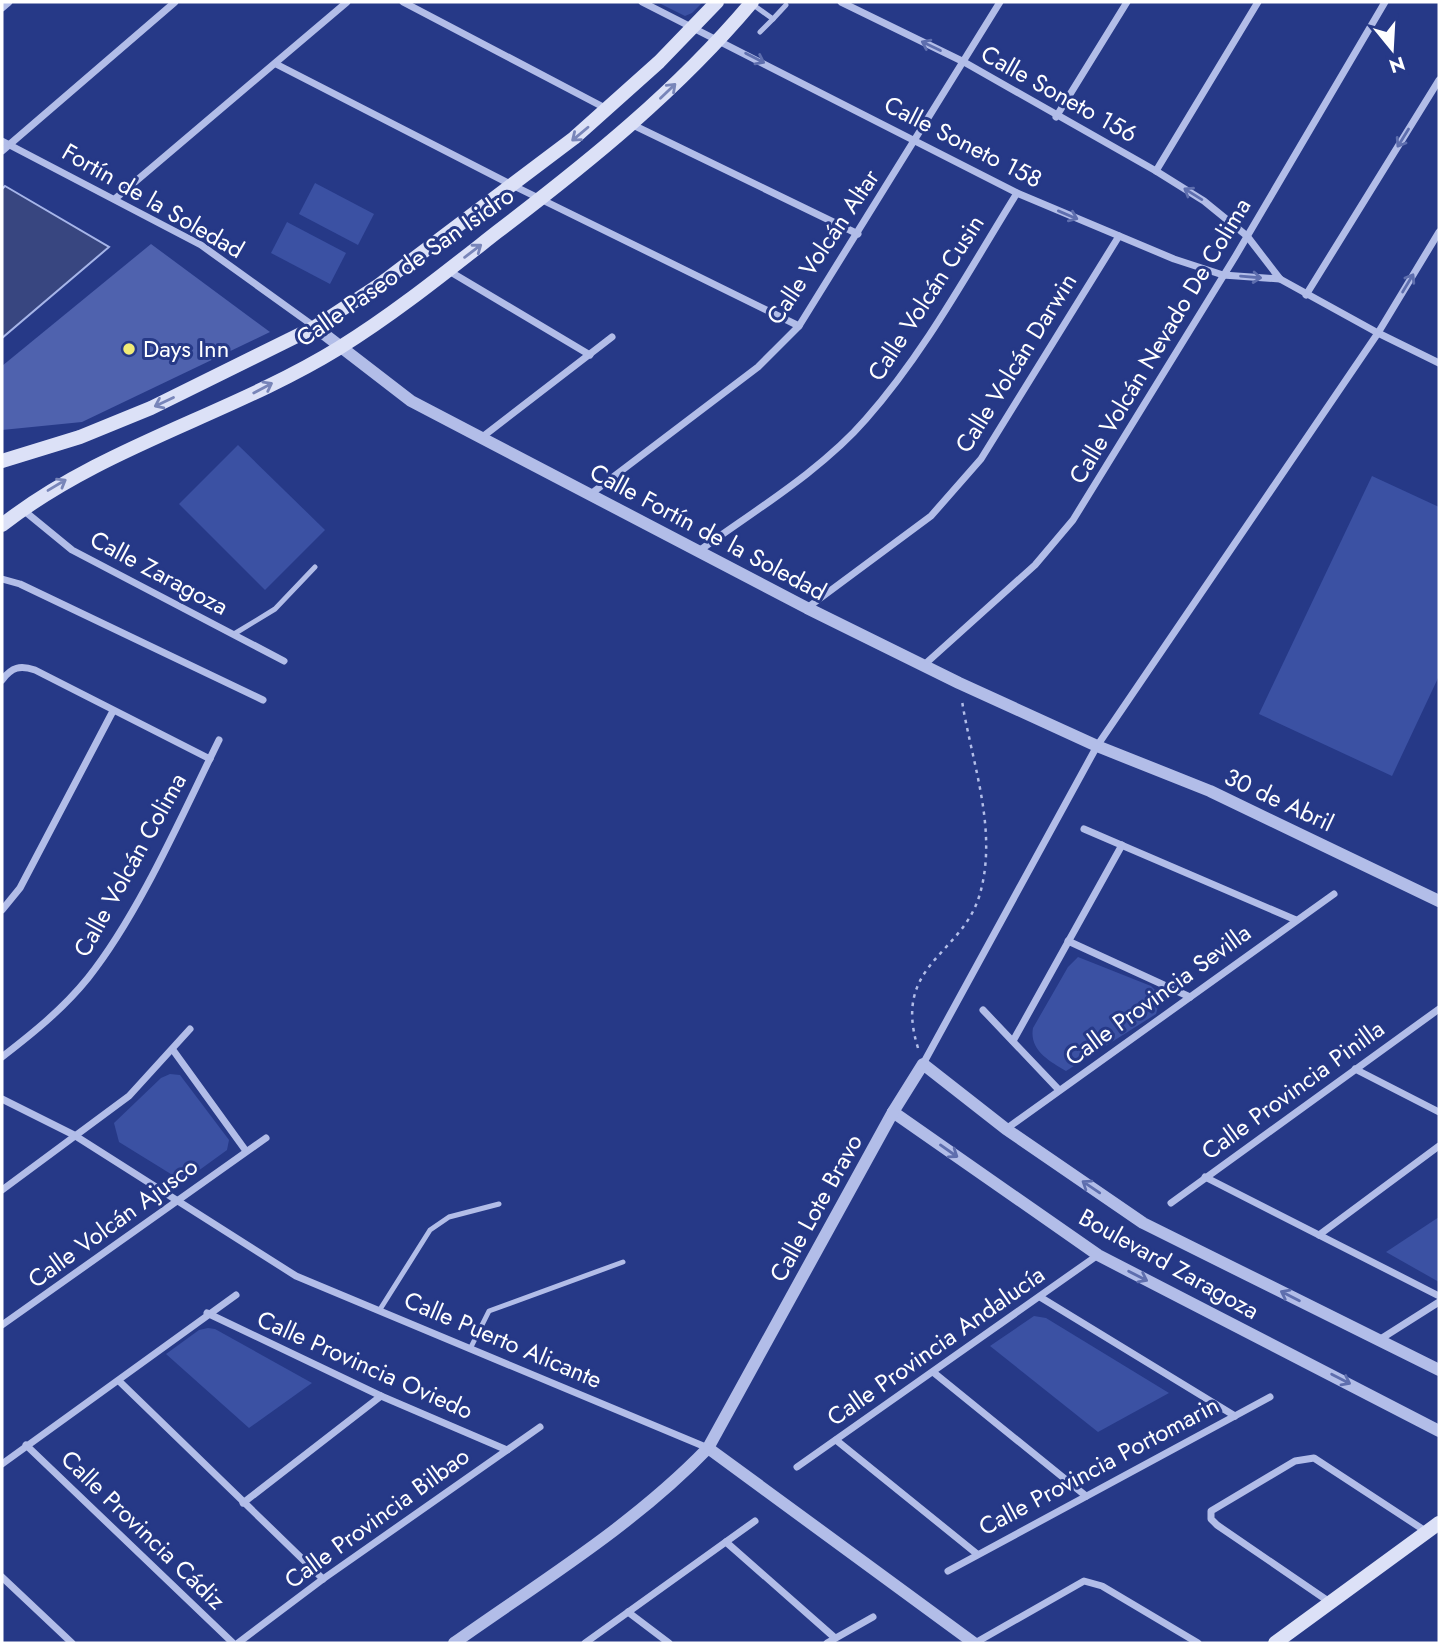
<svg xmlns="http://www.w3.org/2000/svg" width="1441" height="1645" font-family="Jost,sans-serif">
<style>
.green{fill:#3b51a3}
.water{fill:#384680;stroke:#a6b5e9;stroke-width:2}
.building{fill:#4f62ae}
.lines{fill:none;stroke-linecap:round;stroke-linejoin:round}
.path{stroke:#b2bde8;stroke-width:2.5;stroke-dasharray:3.5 5;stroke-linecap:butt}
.service{stroke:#b2bde8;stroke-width:5}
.minor{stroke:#b2bde8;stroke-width:7}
.tertiary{stroke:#b2bde8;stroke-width:12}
.secondary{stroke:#dce1f7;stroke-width:14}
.oneway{stroke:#5e6eae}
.oneway2{stroke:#7885b9}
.poi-dot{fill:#f1eb77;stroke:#263987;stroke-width:2.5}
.labels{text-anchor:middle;stroke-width:6;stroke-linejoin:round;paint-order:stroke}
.street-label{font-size:24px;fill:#fff;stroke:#263987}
.poi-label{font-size:24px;fill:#fff;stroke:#263987;text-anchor:start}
</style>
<rect width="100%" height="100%" fill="#263987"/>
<g class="green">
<path d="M657,2H703L692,13L685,16Z"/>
<path d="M315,183L374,214L358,245L299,214Z"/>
<path d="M287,222L346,253L330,284L271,253Z"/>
<path d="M238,445L325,530L265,590L179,504Z"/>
<path d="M1372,476L1439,507V676L1392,776L1259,714Z"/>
<path d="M1078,957L1151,986L1161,996L1156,1014L1066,1071C1049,1061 1029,1050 1033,1028L1068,967Z"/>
<path d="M170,1074L180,1075L229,1140L227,1150L187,1179H179L119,1142L114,1123L161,1078Z"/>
<path d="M1439,1217V1282L1386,1252Z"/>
<path d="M1034,1316L1046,1318L1169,1393L1098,1432L990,1346Z"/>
<path d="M208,1328L215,1329L312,1383L249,1428L166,1354L199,1330Z"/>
</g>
<path class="water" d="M5,186L109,247L2,338V189Z"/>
<path class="building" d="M151,244L270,332L82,422L2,430V366Z"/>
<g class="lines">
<path class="path" d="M918,1048C892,965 960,956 979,897C999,832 972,764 962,701"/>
<g class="service">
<path d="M752,4L773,19L786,5"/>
<path d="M760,32L773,19"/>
<path d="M234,634L275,609L315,567"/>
<path d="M379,1311L430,1230L449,1217L499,1204"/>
<path d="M470,1349L489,1311L623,1262"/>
</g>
<g class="minor">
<path d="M403,2L607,109"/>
<path d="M642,2L1017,193L1174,259L1223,275L1280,279"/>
<path d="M841,2L964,62L1156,171L1204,201L1247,236L1280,279L1378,333L1439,363"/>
<path d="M2,8L9,2"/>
<path d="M276,64L514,186L799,326"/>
<path d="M1056,117L1127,2"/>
<path d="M633,125L858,234"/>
<path d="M2,141L201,245L315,327"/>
<path d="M2,151L175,2"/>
<path d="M1156,171L1258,2"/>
<path d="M116,198L347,2"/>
<path d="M449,271L590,355"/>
<path d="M1306,295L1439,80"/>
<path d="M481,438L612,337"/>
<path d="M592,493L758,367L799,326L1000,2"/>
<path d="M22,509L72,550L284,661"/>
<path d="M699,551C754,511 822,470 866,419C926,351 969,270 1017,193"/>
<path d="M2,579L20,584L263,700"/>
<path d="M807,608L931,516L981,459L1119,236"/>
<path d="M924,665L1035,565L1073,520L1235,257L1385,2"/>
<path d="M2,680C12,667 20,665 35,670L210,759"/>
<path d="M1084,829L1296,920"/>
<path d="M2,910L20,888L113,711"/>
<path d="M1068,941L1190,997"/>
<path d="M983,1010L1059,1090"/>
<path d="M1013,1041L1122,845"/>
<path d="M173,1050L246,1151"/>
<path d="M2,1057C33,1033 63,1009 88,978C139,914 182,815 219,740"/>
<path d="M923,1064L1097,746L1378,333L1439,232"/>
<path d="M1355,1069L1439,1112"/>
<path d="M2,1099L74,1135L296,1276L708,1448"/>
<path d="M1006,1129L1334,894"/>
<path d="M1205,1177L1439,1296"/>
<path d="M2,1190L129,1096L190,1029"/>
<path d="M1171,1203L1439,1009"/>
<path d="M1319,1235L1439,1146"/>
<path d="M1040,1297L1235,1416"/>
<path d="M207,1313L381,1396L507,1450"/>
<path d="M2,1325L266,1138"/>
<path d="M1379,1340L1439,1302"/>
<path d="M933,1372L1086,1496"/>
<path d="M119,1381L323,1579"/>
<path d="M836,1440L977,1554"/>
<path d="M26,1445L233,1643"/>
<path d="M2,1464L236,1295"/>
<path d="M797,1467L1098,1255"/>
<path d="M243,1503L381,1396"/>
<path d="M726,1542L835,1638"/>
<path d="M948,1571L1270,1397"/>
<path d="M2,1577L72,1643"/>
<path d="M1331,1603L1217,1525L1211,1519V1511L1295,1461L1314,1458L1427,1532"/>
<path d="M628,1612L669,1643"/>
<path d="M238,1643L323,1579L540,1427"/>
<path d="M585,1643L755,1521"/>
<path d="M827,1643L873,1617"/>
<path d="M975,1643L1084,1581L1102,1586L1198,1643"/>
</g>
<g class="tertiary">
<path d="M315,327L411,401L807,608L959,683L1097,746L1210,791L1439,901"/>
<path d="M893,1112L1098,1255L1439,1431"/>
<path d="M708,1448L974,1643"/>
<path d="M454,1643C540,1582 634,1525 708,1448L893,1112L923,1064L1006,1129L1143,1223L1439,1370"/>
</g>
<g class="secondary">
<path d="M2,461L80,437L151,408L315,327L379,285L574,138L659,62L717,2"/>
<path d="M2,525C103,446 230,415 339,348C394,314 446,272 497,232C589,162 677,91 752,2"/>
<path d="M1275,1643L1439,1523"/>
</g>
</g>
<defs><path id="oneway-shaft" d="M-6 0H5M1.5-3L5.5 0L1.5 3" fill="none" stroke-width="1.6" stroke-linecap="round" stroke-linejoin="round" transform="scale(1.75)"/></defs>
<g class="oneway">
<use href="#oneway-shaft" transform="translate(931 46) rotate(-154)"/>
<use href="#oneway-shaft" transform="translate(755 58) rotate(27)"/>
<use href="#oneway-shaft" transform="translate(1403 138) rotate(122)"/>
<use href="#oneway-shaft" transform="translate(1193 194) rotate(-148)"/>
<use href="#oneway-shaft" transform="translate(1068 215) rotate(23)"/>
<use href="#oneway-shaft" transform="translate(1251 277) rotate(5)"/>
<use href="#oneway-shaft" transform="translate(1408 283) rotate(-59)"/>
<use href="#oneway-shaft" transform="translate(949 1151) rotate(35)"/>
<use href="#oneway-shaft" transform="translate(1091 1187) rotate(-146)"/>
<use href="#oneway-shaft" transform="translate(1138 1276) rotate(27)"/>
<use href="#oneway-shaft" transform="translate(1290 1296) rotate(-153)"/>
<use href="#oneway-shaft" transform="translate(1341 1379) rotate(27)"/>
</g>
<g class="oneway2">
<use href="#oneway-shaft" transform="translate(668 91) rotate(-44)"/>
<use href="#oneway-shaft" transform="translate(580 134) rotate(140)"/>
<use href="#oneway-shaft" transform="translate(473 251) rotate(-37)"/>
<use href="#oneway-shaft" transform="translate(263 388) rotate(-28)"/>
<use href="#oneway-shaft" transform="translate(164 402) rotate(155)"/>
<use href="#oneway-shaft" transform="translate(57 485) rotate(-31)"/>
</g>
<circle class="poi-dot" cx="129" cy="349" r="7"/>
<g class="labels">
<g class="street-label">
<text transform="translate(1059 94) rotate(29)" y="8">Calle Soneto 156</text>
<text transform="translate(963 142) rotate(27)" y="8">Calle Soneto 158</text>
<text transform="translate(153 201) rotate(30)" y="8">Fortín de la Soledad</text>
<text transform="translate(823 247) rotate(-56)" y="8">Calle Volcán Altar</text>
<text transform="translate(405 267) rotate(-35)" y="8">Calle Paseo de San Isidro</text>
<text transform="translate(926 298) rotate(-57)" y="8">Calle Volcán Cusin</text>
<text transform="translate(1160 341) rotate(-59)" y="8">Calle Volcán Nevado De Colima</text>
<text transform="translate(1016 363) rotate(-58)" y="8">Calle Volcán Darwin</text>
<text transform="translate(708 532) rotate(28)" y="8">Calle Fortín de la Soledad</text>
<text transform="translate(159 573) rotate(28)" y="8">Calle Zaragoza</text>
<text transform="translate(1279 800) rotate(25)" y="8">30 de Abril</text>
<text transform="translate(130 865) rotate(-61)" y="8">Calle Volcán Colima</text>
<text transform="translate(1158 995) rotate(-36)" y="8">Calle Provincia Sevilla</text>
<text transform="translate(1293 1090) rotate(-36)" y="8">Calle Provincia Pinilla</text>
<text transform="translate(816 1208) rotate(-61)" y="8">Calle Lote Bravo</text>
<text transform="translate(113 1223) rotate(-36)" y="8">Calle Volcán Ajusco</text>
<text transform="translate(1169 1264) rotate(29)" y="8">Boulevard Zaragoza</text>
<text transform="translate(503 1340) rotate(23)" y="8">Calle Puerto Alicante</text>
<text transform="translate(936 1346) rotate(-35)" y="8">Calle Provincia Andalucía</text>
<text transform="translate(365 1365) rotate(24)" y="8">Calle Provincia Oviedo</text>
<text transform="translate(1099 1466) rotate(-28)" y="8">Calle Provincia Portomarin</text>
<text transform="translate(377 1518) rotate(-36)" y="8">Calle Provincia Bilbao</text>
<text transform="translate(143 1530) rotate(44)" y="8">Calle Provincia Cádiz</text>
</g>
<g class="poi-label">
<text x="143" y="357">Days Inn</text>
</g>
</g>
<rect width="1441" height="1645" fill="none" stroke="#ffffff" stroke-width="7"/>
<g transform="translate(1392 49) rotate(162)" stroke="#263987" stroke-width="5" paint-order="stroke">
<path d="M0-5L12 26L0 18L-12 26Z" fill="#ffffff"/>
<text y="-10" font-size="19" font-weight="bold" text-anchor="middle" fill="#ffffff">N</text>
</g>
</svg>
